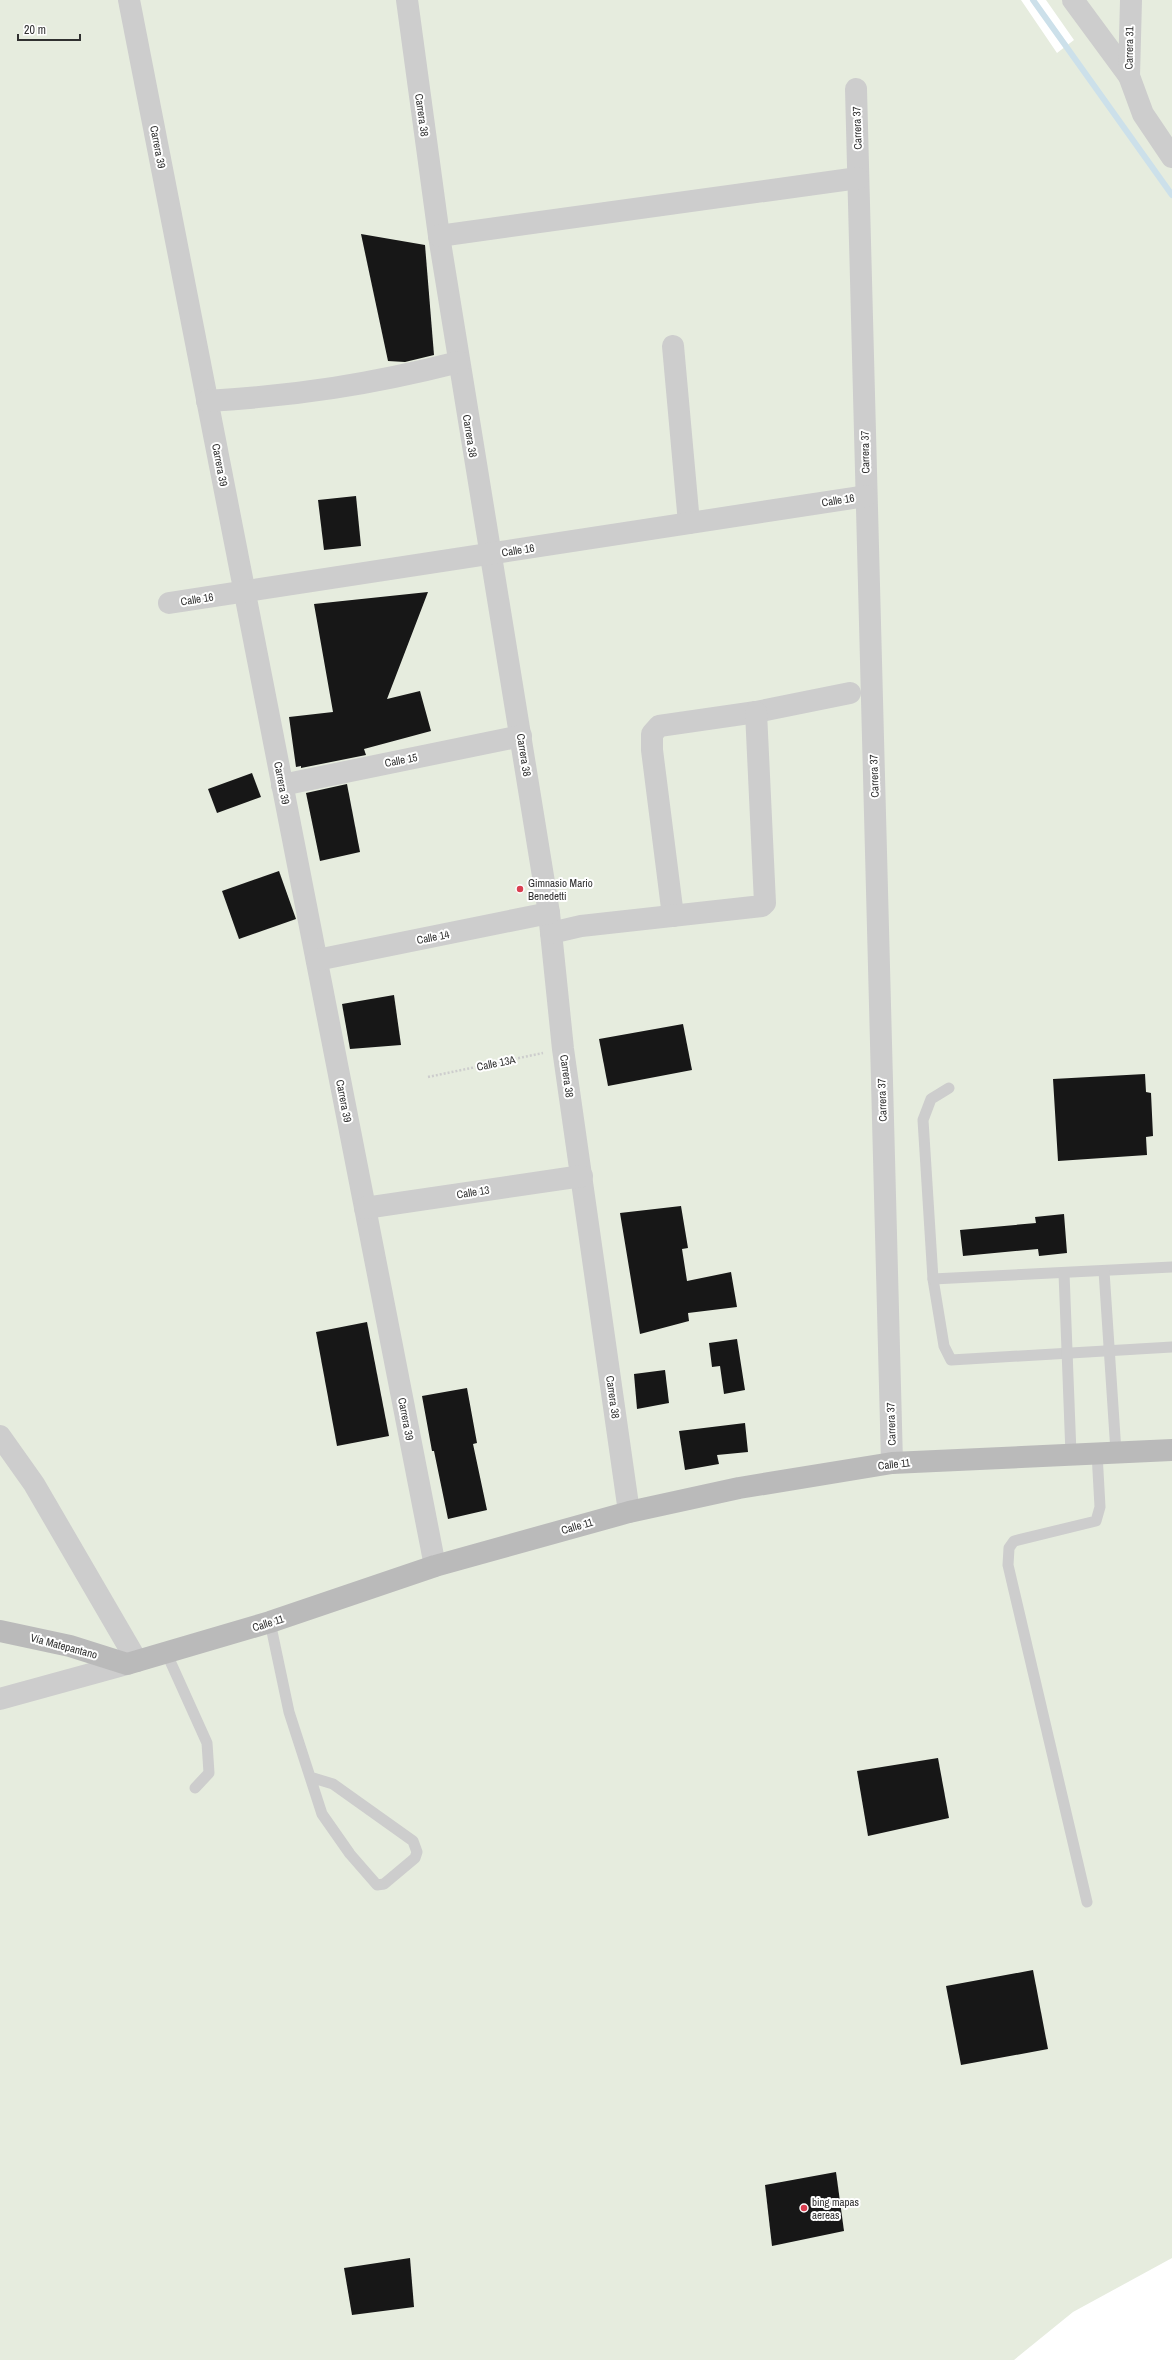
<svg xmlns="http://www.w3.org/2000/svg" width="1172" height="2360" font-family="'Archivo Narrow',sans-serif">
<style>
.green{fill:#e6ecde}
.lines{fill:none;stroke-linecap:round;stroke-linejoin:round}
.stream{stroke:#cce0ea;stroke-width:6}
.building{fill:#171717}
.path{stroke:#cdcdcd;stroke-width:2.5;stroke-dasharray:2 2;stroke-linecap:butt}
.service{stroke:#cdcdcd;stroke-width:11}
.minor{stroke:#cdcdcd;stroke-width:22}
.secondary{stroke:#bababa;stroke-width:22}
.poi-dot{fill:#da3e50;stroke:#fff;stroke-width:1.5}
.labels{text-anchor:middle;stroke-width:4;stroke-linejoin:round;paint-order:stroke}
.street-label{font-size:11px;fill:#303030;stroke:#fff}
.poi-label{font-size:11px;fill:#303030;stroke:#fff;text-anchor:start}
</style>
<rect width="100%" height="100%" fill="#fff"/>
<path class="green" d="M0,0H1021L1057,53L1074,40L1046,0H1172V2258L1073,2312L1014,2360H0Z"/>
<g class="lines">
<path class="stream" d="M1033,0L1172,195"/>
</g>
<g class="building">
<path d="M361,234L425,245L434,355L405,362L388,361Z"/>
<path d="M356,496L361,546L324,550L318,500Z"/>
<path d="M428,592L387,699L420,691L431,731L364,749L366,755L301,768V766L296,767L289,717L333,712L314,604Z"/>
<path d="M252,773L261,797L217,813L208,789Z"/>
<path d="M347,784L360,852L320,861L306,793Z"/>
<path d="M279,871L296,919L239,939L222,891Z"/>
<path d="M394,995L401,1045L350,1049L342,1004Z"/>
<path d="M683,1024L692,1070L608,1086L599,1039Z"/>
<path d="M1145,1074L1146,1092L1151,1093L1153,1136L1146,1137L1147,1155L1058,1161L1053,1079Z"/>
<path d="M681,1206L688,1248L682,1249L687,1281L731,1272L737,1307L688,1313L689,1321L640,1334L620,1213Z"/>
<path d="M1064,1214L1067,1253L1039,1256L1038,1249L963,1256L960,1230L1036,1223L1035,1217Z"/>
<path d="M367,1322L389,1436L337,1446L316,1332Z"/>
<path d="M737,1339L745,1390L724,1394L720,1366L712,1367L709,1343Z"/>
<path d="M665,1370L669,1403L637,1409L634,1374Z"/>
<path d="M467,1388L477,1443L473,1444L487,1510L448,1519L434,1451H432L422,1396Z"/>
<path d="M745,1423L748,1452L717,1455L719,1464L685,1470L679,1431Z"/>
<path d="M938,1758L949,1818L868,1836L857,1771Z"/>
<path d="M1033,1970L1048,2049L961,2065L946,1986Z"/>
<path d="M836,2172L844,2231L772,2246L765,2185Z"/>
<path d="M410,2258L414,2307L352,2315L344,2268Z"/>
</g>
<g class="lines">
<path class="path" d="M428,1077L543,1053"/>
<g class="service">
<path d="M1172,1267L933,1279L944,1346L951,1360L1172,1347"/>
<path d="M1104,1271L1116,1452"/>
<path d="M1064,1273L1071,1454"/>
<path d="M933,1279L923,1120L931,1099L949,1088"/>
<path d="M270,1622L289,1712L322,1814L350,1854L377,1885L384,1884L415,1858L417,1852L413,1841L333,1784L310,1777"/>
<path d="M166,1652L207,1743L209,1773L195,1788"/>
<path d="M1087,1902L1008,1565L1009,1548L1014,1541L1096,1521L1100,1507L1097,1453"/>
</g>
<g class="minor">
<path d="M129,0L435,1566"/>
<path d="M407,0L439,236L549,913L563,1049L629,1512"/>
<path d="M1073,0L1129,76"/>
<path d="M1131,0L1129,76L1143,114L1172,157"/>
<path d="M856,89L892,1463"/>
<path d="M439,236L858,178"/>
<path d="M673,346L689,523"/>
<path d="M207,401C296,396 372,384 459,362"/>
<path d="M169,603L866,496"/>
<path d="M282,785L521,736"/>
<path d="M673,916L652,750V734L659,726L756,712L850,693"/>
<path d="M551,933L581,926L762,906L765,903L756,712"/>
<path d="M317,960L549,913"/>
<path d="M365,1208L582,1176"/>
<path d="M0,1436L34,1484L137,1661"/>
<path d="M0,1699L127,1664"/>
</g>
<path class="secondary" d="M0,1631L70,1646L127,1664L270,1622L435,1566L629,1512L739,1488L892,1463L1172,1450"/>
</g>
<g class="poi-dot">
<circle cx="520" cy="889" r="4"/>
<circle cx="804" cy="2208" r="4"/>
</g>
<g class="labels">
<g class="street-label">
<text transform="translate(1129 48) rotate(-89)" y="4">Carrera 31</text>
<text transform="translate(422 115) rotate(82)" y="4">Carrera 38</text>
<text transform="translate(857 128) rotate(-92)" y="4">Carrera 37</text>
<text transform="translate(158 147) rotate(79)" y="4">Carrera 39</text>
<text transform="translate(470 436) rotate(81)" y="4">Carrera 38</text>
<text transform="translate(865 452) rotate(-91)" y="4">Carrera 37</text>
<text transform="translate(220 465) rotate(79)" y="4">Carrera 39</text>
<text transform="translate(838 500) rotate(-9)" y="4">Calle 16</text>
<text transform="translate(518 550) rotate(-9)" y="4">Calle 16</text>
<text transform="translate(197 599) rotate(-9)" y="4">Calle 16</text>
<text transform="translate(524 755) rotate(81)" y="4">Carrera 38</text>
<text transform="translate(401 760) rotate(-11)" y="4">Calle 15</text>
<text transform="translate(874 776) rotate(-92)" y="4">Carrera 37</text>
<text transform="translate(282 783) rotate(79)" y="4">Carrera 39</text>
<text transform="translate(433 937) rotate(-11)" y="4">Calle 14</text>
<text transform="translate(496 1063) rotate(-11)" y="4">Calle 13A</text>
<text transform="translate(567 1076) rotate(82)" y="4">Carrera 38</text>
<text transform="translate(882 1100) rotate(-92)" y="4">Carrera 37</text>
<text transform="translate(344 1101) rotate(79)" y="4">Carrera 39</text>
<text transform="translate(473 1192) rotate(-9)" y="4">Calle 13</text>
<text transform="translate(613 1397) rotate(82)" y="4">Carrera 38</text>
<text transform="translate(406 1419) rotate(79)" y="4">Carrera 39</text>
<text transform="translate(891 1424) rotate(-92)" y="4">Carrera 37</text>
<text transform="translate(894 1464) rotate(-6)" y="4">Calle 11</text>
<text transform="translate(577 1526) rotate(-16)" y="4">Calle 11</text>
<text transform="translate(268 1623) rotate(-17)" y="4">Calle 11</text>
<text transform="translate(64 1646) rotate(15)" y="4">Vía Matepantano</text>
</g>
<g class="poi-label">
<text x="528" y="887">Gimnasio Mario<tspan x="528" dy="13">Benedetti</tspan></text>
<text x="812" y="2206">bing mapas<tspan x="812" dy="13">aereas</tspan></text>
</g>
</g>
<path d="M18 34v6h62v-6" fill="none" stroke="#303030" stroke-width="2"/>
<text x="24" y="34" font-size="12" fill="#303030" stroke="#ffffff" stroke-width="3" paint-order="stroke">20 m</text>
</svg>
